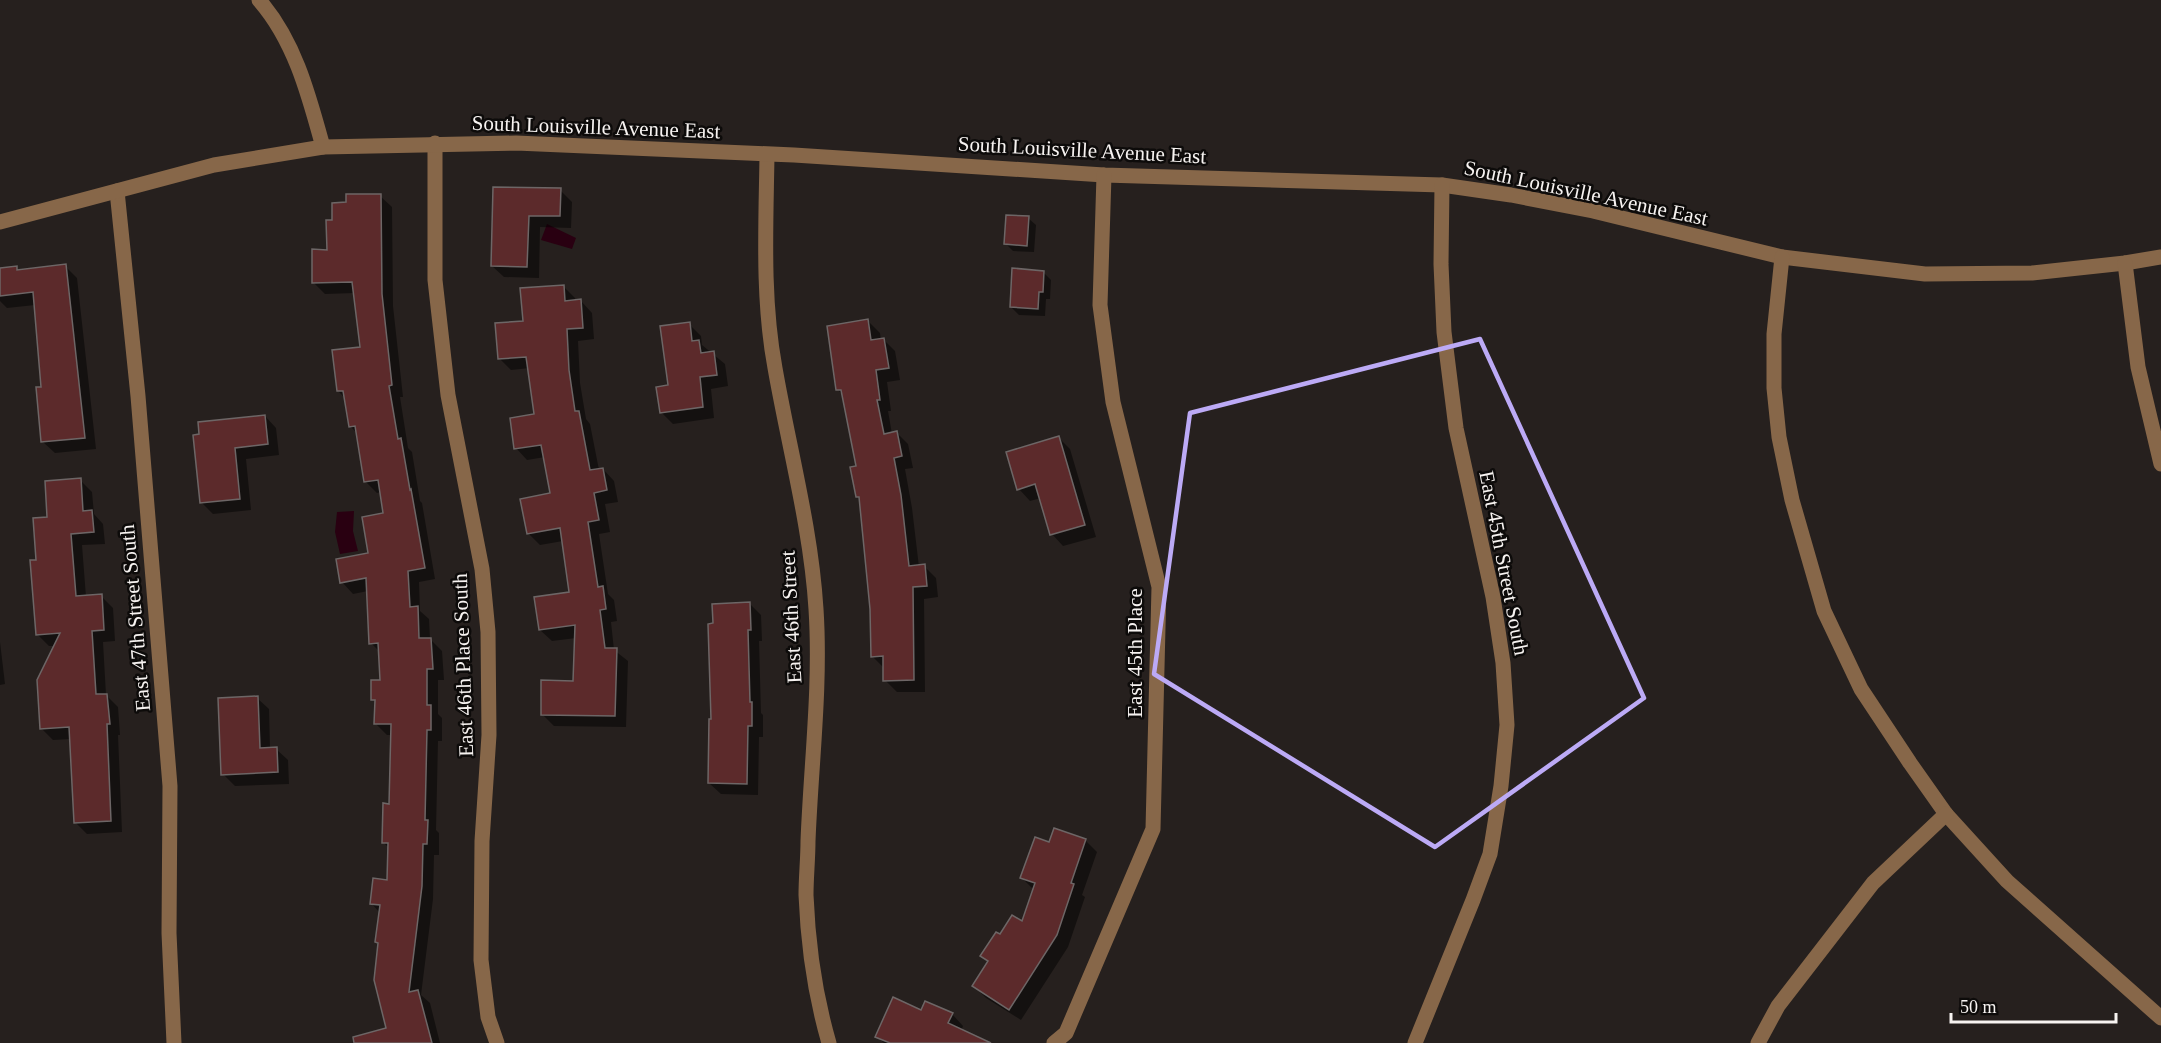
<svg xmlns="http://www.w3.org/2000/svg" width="2161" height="1043" font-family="Georgia,serif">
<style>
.water{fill:#290011}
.shadow{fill:#0007}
.building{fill:#5c2a2b;stroke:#6d6666;stroke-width:1.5}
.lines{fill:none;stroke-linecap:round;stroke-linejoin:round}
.minor{stroke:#876749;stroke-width:15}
.marked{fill:none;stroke:#bcaaf6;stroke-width:4.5;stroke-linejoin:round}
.labels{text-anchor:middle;stroke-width:5;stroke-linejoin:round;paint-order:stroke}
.street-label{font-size:21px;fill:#f7f3f1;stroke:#0d0b0a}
</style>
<rect width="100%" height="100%" fill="#26201e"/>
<g class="water">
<path d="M547,224L576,238L572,249L541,240Z"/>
<path d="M354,511L353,531L358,551L340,554L335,532L337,512Z"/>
</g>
<g class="shadow">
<path d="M494,188L560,190L572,202L571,228L540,227L539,278L504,277L492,266Z"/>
<path d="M380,196L392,207L393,306L403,397H400L408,448L412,452L420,501L422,503L435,579L419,582L420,611L429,619L430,639L442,651L444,680H438V714L442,718V741H438L436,830L439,833V855H434L433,899L421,995L430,1003L440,1043H383L388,1029L380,913L372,904L388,881L390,849L383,842L390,805L392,735H387L376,724V703L373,699L381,681L380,652L371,643L368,591L353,594L342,582L370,554L385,514L381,492L377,493L365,481L357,433L350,426L345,398L338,391L361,349L355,293L325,294L313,282L328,251L334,222L347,204Z"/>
<path d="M1028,218L1036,225L1034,252L1013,251L1005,243Z"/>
<path d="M65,266L77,278L96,449L55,453L43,442V388L35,305L7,308L0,301V269L16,267L20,271Z"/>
<path d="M1043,272L1051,280L1050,299H1046L1045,316L1019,315L1011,307Z"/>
<path d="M564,287L575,298V301H581L592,313L594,339L578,341L580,383L586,419L590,424L599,470L603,469L614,481L618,502L605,504L610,532L599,534L608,594L614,600L617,621L611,622L614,650L628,661L626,727L554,726L542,714L575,682L576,638L552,641L540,630L571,593L563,541L540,545L528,533L552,494L545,457L527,460L516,448L536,415L530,368L511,370L499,358L525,322Z"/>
<path d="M868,321L880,333L881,340H884L895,351L900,380L887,382L891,411H888L892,434L897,433L908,444L913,468L905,469L912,508L919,567L924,566L936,578L938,597L924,599L925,692H897L885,680V669L872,656V609L861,500L857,497V468L844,396L838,390Z"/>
<path d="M689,324L701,336L702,345L725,364L728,386L711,389L714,418L673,424L661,412Z"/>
<path d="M265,416L276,428L279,455L246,459L251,510L213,514L201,502L194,436Z"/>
<path d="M1059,438L1070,449L1096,537L1063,546L1052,534L1041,498L1030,501L1019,489Z"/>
<path d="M80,480L92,492L94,514L103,524L105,544L82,545L86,597L101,596L113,608L115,641L103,642L106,695L118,707L120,735H118L122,832L87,834L75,822L71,739L53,740L41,728L55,646H49L38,635L37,561L49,518Z"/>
<path d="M750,604L761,615L762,641H759L761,713L763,715V737H759L758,795L721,794L709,783Z"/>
<path d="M0,642L5,684L0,685Z"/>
<path d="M257,698L269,709L270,749H276L288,760L289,784L235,786L223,774Z"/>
<path d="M1085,840L1097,852L1082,895L1085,897L1068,947L1021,1020L986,998L974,986L989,963L982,956L1001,936L1023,924L1034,890L1022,878L1050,844Z"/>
<path d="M922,1012L952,1014L963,1026L961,1031L977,1043H884L877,1036Z"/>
</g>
<g class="building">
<path d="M493,187L561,188L560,216H529L527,267L491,266Z"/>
<path d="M346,194H381L382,294L392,385L389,386L398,439L401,438L410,490L411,489L425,568L408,571L410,607L418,606L419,638H431L433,669H427V705H431V730H427L425,820H428L427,844H423L422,886L409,992L418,990L432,1043H354L353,1037L386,1028L374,980L378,943L375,942L380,905L370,904L373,878L387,880L388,843H382L383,803L389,804L391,724H374L375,700H371V680H380L378,643L369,644L366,578L340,583L336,559L368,553L362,517L383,513L378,480L364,482L355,426L349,427L343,391H337L332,350L360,347L352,282L312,283V249L327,250L326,220H332V203L346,202Z"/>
<path d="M1006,215L1029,216L1027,246L1004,244Z"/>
<path d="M66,264L85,438L41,442L36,387H41L33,292L0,296V268L17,266V270Z"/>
<path d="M1012,268L1044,271L1043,292H1039L1038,309L1010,307Z"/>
<path d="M564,285L565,301L581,299L583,328L567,329L569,370L575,411H579L590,470L603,468L607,490L594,493L599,520L588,522L598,587L603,586L606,609L600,610L605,648H617L615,716L541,715V680L573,681L575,625L539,630L534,597L569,592L560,528L527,534L520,499L550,493L541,445L514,449L510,418L534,414L526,357L498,359L495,323L523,321L520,288Z"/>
<path d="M868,319L871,340L884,338L889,368L876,370L880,400H877L884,434L897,431L902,456L894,458L901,495L909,566L925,564L927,586L913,587L914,680L883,681V656L871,657L870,609L859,497H856L850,467L856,466L841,390H836L827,326Z"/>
<path d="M690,322L692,341L699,340L701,353L714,351L717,375L700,377L703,407L660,413L656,387L668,385L660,326Z"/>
<path d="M265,415L268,444L235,448L240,499L200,503L193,435L199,434L198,422Z"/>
<path d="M1059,436L1085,525L1050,535L1035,484L1017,490L1006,452Z"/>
<path d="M81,478L83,511L92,510L94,532L71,534L76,596L102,594L104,630L92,631L96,694H107L110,724H107L111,821L74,823L69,727L40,729L37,680L60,633L36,635L30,560H36L33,518L47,517L45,481Z"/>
<path d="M750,602L751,630H748L750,702H752V726H748L747,784L708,783L709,719H711L708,624L713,623L712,604Z"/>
<path d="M258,696L260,748L277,747L278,772L221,775L218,698Z"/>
<path d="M1054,828L1086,839L1071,883L1074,884L1057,935L1009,1010L972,986L988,961L980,956L996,932L1000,934L1012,915L1022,921L1035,883L1020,878L1035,837L1049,842Z"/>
<path d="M893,997L921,1010L925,1001L953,1013L948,1023L991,1043H890L875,1037Z"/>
</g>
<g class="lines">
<g class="minor">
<path d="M259,0C295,41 309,96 323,147"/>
<path d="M435,143V280L448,395L482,569L488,632L489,735L482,841L481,960L488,1017L497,1043"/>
<path d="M767,155C766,225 762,298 775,368C789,448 811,528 816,609C821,686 811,764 808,841C808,859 806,877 806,895C808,945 815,995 829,1043"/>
<path d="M117,191L138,396L170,786L169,933L174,1043"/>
<path d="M0,222L214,165L323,147L516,143L794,155L1104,175L1442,185L1511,195L1593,211L1782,257L1925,274L2032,273L2125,263L2161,257"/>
<path d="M1782,257L1774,334V388L1779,437L1792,500L1824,611L1861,689L1910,763L1946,814L2007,881L2161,1018"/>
<path d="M2125,263L2138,367L2161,464"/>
<path d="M1054,1043L1066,1033L1153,829L1159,587L1113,402L1100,305L1104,175"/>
<path d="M1415,1043L1473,900L1490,854L1501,786L1507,725L1503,663L1493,597L1456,428L1444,332L1441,264L1442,185"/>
<path d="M1758,1043L1778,1006L1873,883L1946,814"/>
</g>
</g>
<path class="marked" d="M1480,339L1644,698L1435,847L1154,674L1190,413Z"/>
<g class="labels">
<g class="street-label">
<text transform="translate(596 127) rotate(2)" y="7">South Louisville Avenue East</text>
<text transform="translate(1082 150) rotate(3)" y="7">South Louisville Avenue East</text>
<text transform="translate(1586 193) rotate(12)" y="7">South Louisville Avenue East</text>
<text transform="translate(1504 563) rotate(79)" y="7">East 45th Street South</text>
<text transform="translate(791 617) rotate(-93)" y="7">East 46th Street</text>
<text transform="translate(135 618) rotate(-95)" y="7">East 47th Street South</text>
<text transform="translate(1135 653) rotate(-90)" y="7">East 45th Place</text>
<text transform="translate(463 665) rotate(-92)" y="7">East 46th Place South</text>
</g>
</g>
<path d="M1951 1013v9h165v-9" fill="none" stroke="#f7f3f1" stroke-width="3"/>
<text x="1960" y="1013" font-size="18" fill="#f7f3f1" stroke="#0d0b0a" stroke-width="4.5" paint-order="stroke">50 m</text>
</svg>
